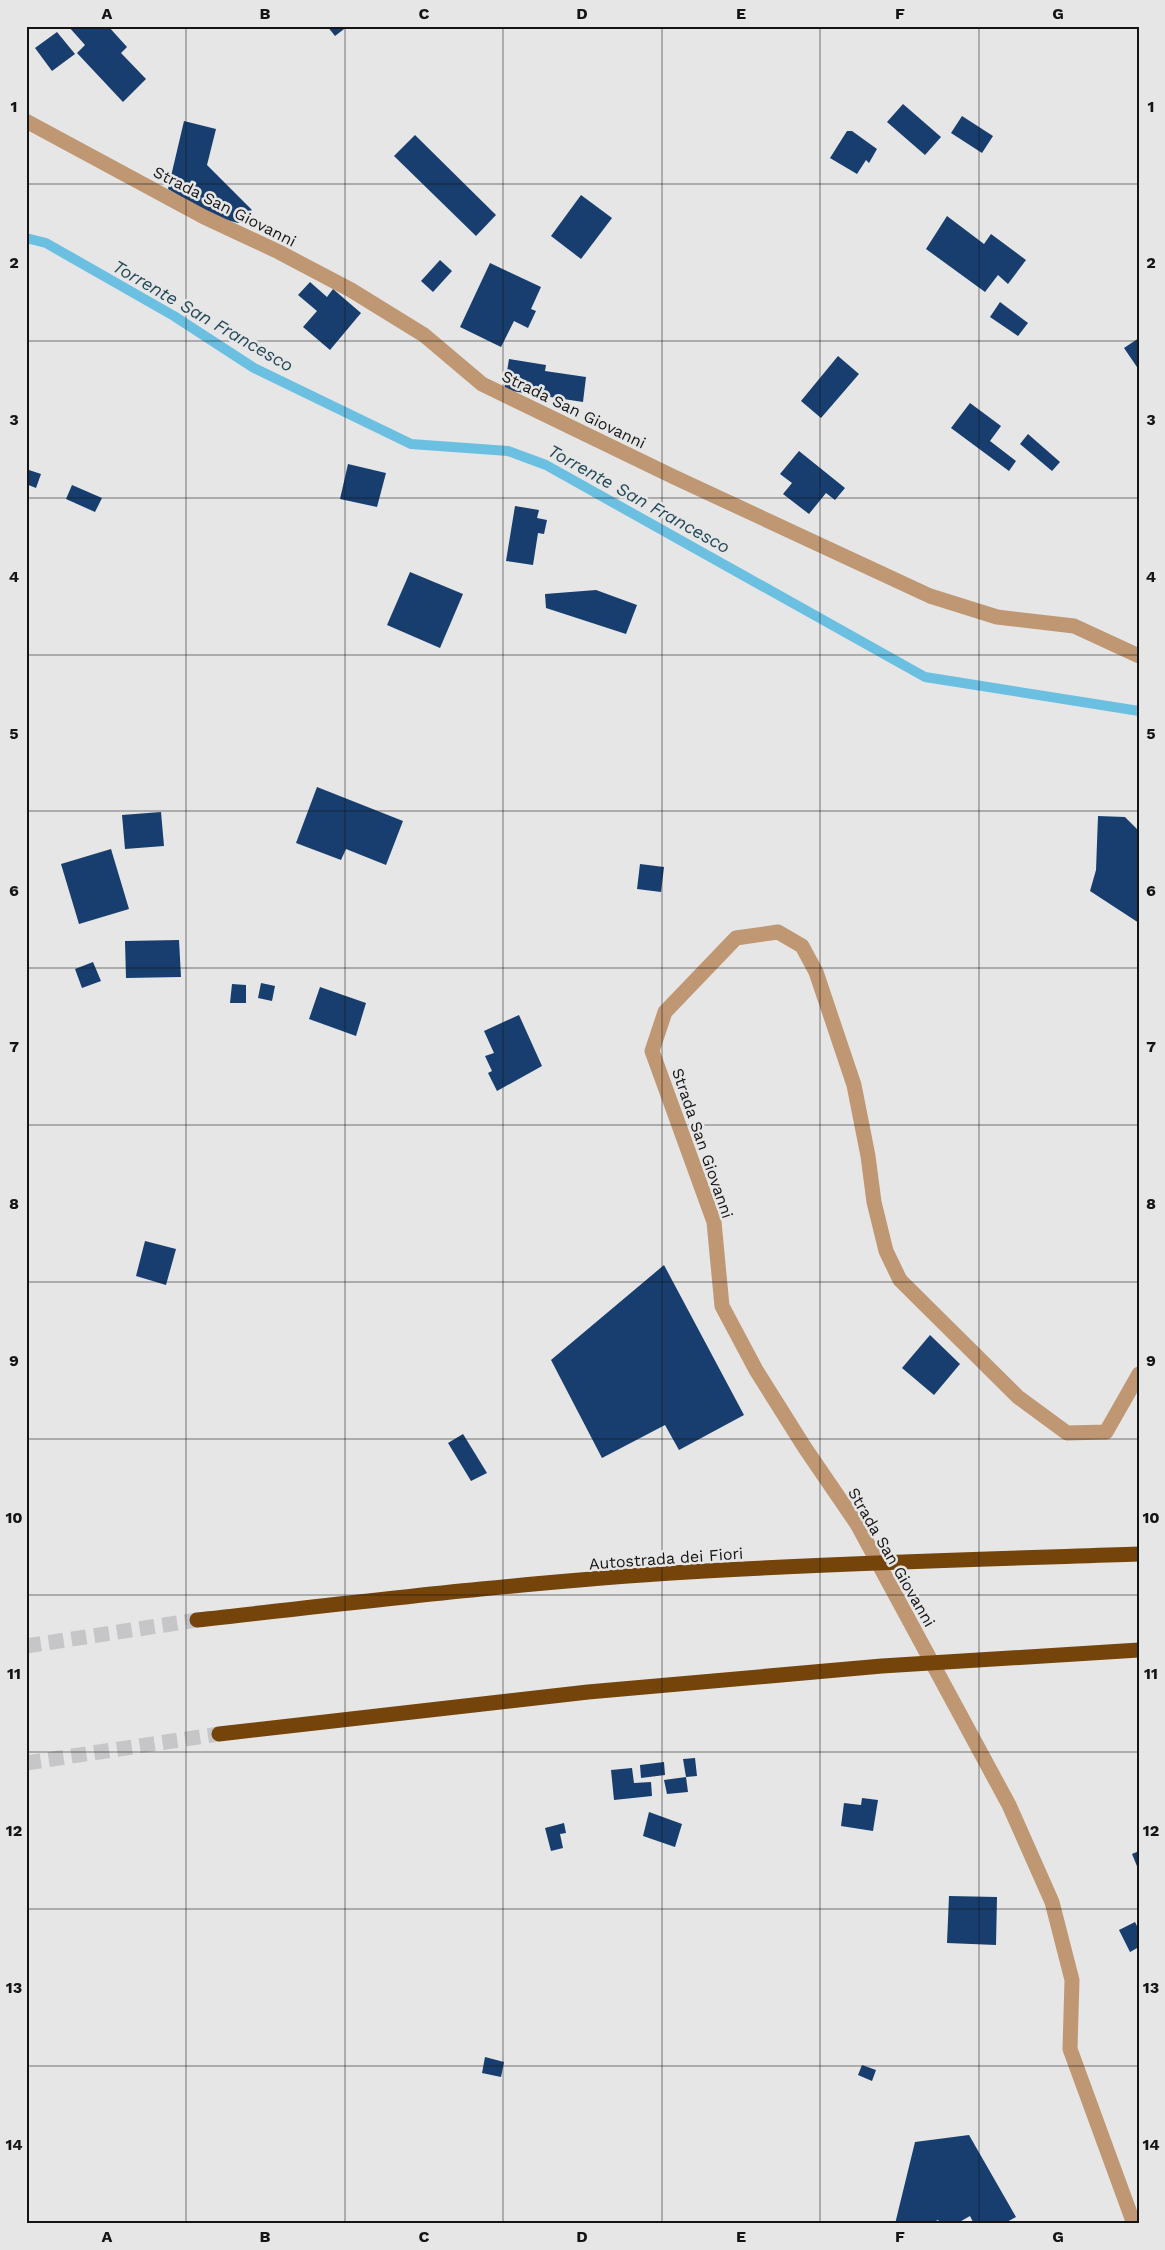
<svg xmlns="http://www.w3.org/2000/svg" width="1165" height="2250" font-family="'Work Sans',sans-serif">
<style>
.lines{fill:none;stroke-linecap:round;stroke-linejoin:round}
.stream{stroke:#6bc0e1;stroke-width:10}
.building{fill:#173e6e}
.motorway-tunnel{stroke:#c6c6c8;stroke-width:15;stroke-dasharray:15 8;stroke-linecap:butt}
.tertiary{stroke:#bf9772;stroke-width:15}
.motorway{stroke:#74440b;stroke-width:15}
.grid{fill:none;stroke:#141415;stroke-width:1;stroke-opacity:0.55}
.labels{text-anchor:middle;stroke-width:5;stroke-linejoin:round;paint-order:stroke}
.street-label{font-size:16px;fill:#141415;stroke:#e6e6e7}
.water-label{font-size:18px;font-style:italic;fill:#234957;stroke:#e6e6e7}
.neatline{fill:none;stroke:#141415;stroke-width:2}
.grid-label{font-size:16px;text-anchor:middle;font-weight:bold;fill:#141415}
</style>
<rect width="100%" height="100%" fill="#e6e6e7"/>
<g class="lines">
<path class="stream" d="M26,238L46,243L174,316L254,368L411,444L508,451L546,465L925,677L1139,711"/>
</g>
<g class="building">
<path d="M68,26H108L127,47L121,53L146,79L123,102L77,53L85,45Z"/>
<path d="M327,26H348L335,36Z"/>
<path d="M57,32L75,54L52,71L35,48Z"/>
<path d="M903,104L941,137L925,155L887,122Z"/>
<path d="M962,116L993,136L982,153L951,133Z"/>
<path d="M184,121L216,129L207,165L252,210L238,223L212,216L168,189Z"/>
<path d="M847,131H852L877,149L869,163L866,160L857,174L830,158Z"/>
<path d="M415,135L496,215L476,236L394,156Z"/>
<path d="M581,195L612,218L581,259L551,236Z"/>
<path d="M947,216L984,244L991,234L1026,260L1008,284L998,275L985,292L926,249Z"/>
<path d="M440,260L452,271L433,292L421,281Z"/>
<path d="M490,263L541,287L531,309L536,311L528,328L514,321L501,347L460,327Z"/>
<path d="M310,282L327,297L333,289L361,313L330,350L303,327L317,311L298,295Z"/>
<path d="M1000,302L1028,323L1018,336L990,317Z"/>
<path d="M1139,338V370L1124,348Z"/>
<path d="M838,356L859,374L821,418L801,401Z"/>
<path d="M509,359L546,365L545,371L586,377L583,402L504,390Z"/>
<path d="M970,403L1001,426L990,441L1016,461L1009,471L951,428Z"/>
<path d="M1028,434L1060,462L1052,471L1020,444Z"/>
<path d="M799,451L845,488L835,500L826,493L809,514L783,494L792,483L780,474Z"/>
<path d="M348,464L386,473L377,507L340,499Z"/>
<path d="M26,469L41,474L36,488L26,484Z"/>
<path d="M72,485L102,498L95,512L66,499Z"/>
<path d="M515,506L539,510L537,518L547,520L544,534L538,533L533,565L506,561Z"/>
<path d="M410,572L463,594L440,648L387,625Z"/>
<path d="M596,590L637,605L626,634L546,608L545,594Z"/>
<path d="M317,787L403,821L386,865L346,849L341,860L296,843Z"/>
<path d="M161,812L164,846L125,849L122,815Z"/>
<path d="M1098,816L1125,817L1139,831V923L1090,891L1096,870Z"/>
<path d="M111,849L129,909L79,924L61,864Z"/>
<path d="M640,864L664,867L661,892L637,889Z"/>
<path d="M179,940L181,977L126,978L125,941Z"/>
<path d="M93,962L101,981L82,988L75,969Z"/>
<path d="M261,983L275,986L272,1001L258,998Z"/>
<path d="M232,984L246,985V1003H230Z"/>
<path d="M320,987L366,1003L356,1036L309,1019Z"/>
<path d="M519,1015L542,1066L497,1091L488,1073L492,1071L485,1056L494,1053L484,1031Z"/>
<path d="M145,1241L176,1249L166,1285L136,1276Z"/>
<path d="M664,1265L744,1415L679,1450L665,1425L602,1458L551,1360Z"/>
<path d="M930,1335L960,1364L934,1395L902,1368Z"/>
<path d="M463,1434L487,1473L471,1481L448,1443Z"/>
<path d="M695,1758L697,1776L686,1777L688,1792L667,1794L664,1780L686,1777L683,1759Z"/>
<path d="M664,1762L665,1775L641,1778L640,1765Z"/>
<path d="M632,1768L634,1783L651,1782L652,1796L614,1800L611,1770Z"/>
<path d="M862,1798L878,1800L873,1831L841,1826L844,1803L861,1805Z"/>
<path d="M649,1812L682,1824L675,1847L643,1836Z"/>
<path d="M564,1823L566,1833L560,1834L563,1848L551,1851L545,1828Z"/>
<path d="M1139,1851V1871L1132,1854Z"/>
<path d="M949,1896L997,1897L996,1945L947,1943Z"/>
<path d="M1135,1922L1139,1930V1947L1130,1952L1119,1930Z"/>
<path d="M485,2057L504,2062L501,2077L482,2073Z"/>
<path d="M862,2065L876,2070L872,2081L858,2075Z"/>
<path d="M969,2135L1016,2217L1003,2224H974L970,2216L956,2224H947L937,2220L935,2224H895L915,2142Z"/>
</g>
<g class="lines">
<g class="motorway-tunnel">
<path d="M26,1646L197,1620"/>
<path d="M26,1763L219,1734"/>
</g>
<g class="tertiary">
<path d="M26,121L204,217L279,252L351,290L424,335L482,384L674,477L930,596L997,617L1074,626L1139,656"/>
<path d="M1134,2224L1070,2049L1072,1980L1052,1902L1009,1805L857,1524L805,1448L756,1370L722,1306L714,1222L652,1051L665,1012L736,938L778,932L802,946L816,972L854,1085L868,1156L874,1202L886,1251L900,1280L1018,1397L1067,1433L1106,1432L1139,1374"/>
</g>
<g class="motorway">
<path d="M197,1620C360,1602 524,1582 688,1572C838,1563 988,1559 1139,1554"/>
<path d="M219,1734L588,1692L882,1666L1139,1650"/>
</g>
</g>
<path class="grid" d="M186,26V2224M345,26V2224M503,26V2224M662,26V2224M820,26V2224M979,26V2224M26,184H1139M26,341H1139M26,498H1139M26,655H1139M26,811H1139M26,968H1139M26,1125H1139M26,1282H1139M26,1439H1139M26,1595H1139M26,1752H1139M26,1909H1139M26,2066H1139"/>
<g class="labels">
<g class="street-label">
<text transform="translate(225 206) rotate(27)" y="6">Strada San Giovanni</text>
<text transform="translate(574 409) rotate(26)" y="6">Strada San Giovanni</text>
<text transform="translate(703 1143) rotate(71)" y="6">Strada San Giovanni</text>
<text transform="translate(892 1557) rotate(60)" y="6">Strada San Giovanni</text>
<text transform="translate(666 1558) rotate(-4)" y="6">Autostrada dei Fiori</text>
</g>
<g class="water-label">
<text transform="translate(203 316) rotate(30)" y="6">Torrente San Francesco</text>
<text transform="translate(639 499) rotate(29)" y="6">Torrente San Francesco</text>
</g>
</g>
<rect width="1165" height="2250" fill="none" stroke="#e6e6e7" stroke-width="55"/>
<rect x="28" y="28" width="1110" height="2194" class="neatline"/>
<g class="grid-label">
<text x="107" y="19">A</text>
<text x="265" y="19">B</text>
<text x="424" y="19">C</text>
<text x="582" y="19">D</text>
<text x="741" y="19">E</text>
<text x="900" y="19">F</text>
<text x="1058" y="19">G</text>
<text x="14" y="112">1</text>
<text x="1151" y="112">1</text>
<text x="14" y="268">2</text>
<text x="1151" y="268">2</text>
<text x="14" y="425">3</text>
<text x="1151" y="425">3</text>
<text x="14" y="582">4</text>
<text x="1151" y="582">4</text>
<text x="14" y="739">5</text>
<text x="1151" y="739">5</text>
<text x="14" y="896">6</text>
<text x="1151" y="896">6</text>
<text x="14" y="1052">7</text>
<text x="1151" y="1052">7</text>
<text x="14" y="1209">8</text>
<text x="1151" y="1209">8</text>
<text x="14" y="1366">9</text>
<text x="1151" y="1366">9</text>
<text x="14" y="1523">10</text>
<text x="1151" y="1523">10</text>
<text x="14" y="1679">11</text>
<text x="1151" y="1679">11</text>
<text x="14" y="1836">12</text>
<text x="1151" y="1836">12</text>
<text x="14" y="1993">13</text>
<text x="1151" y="1993">13</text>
<text x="14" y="2150">14</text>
<text x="1151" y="2150">14</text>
<text x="107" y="2242">A</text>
<text x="265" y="2242">B</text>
<text x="424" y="2242">C</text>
<text x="582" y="2242">D</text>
<text x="741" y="2242">E</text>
<text x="900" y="2242">F</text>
<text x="1058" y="2242">G</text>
</g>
</svg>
